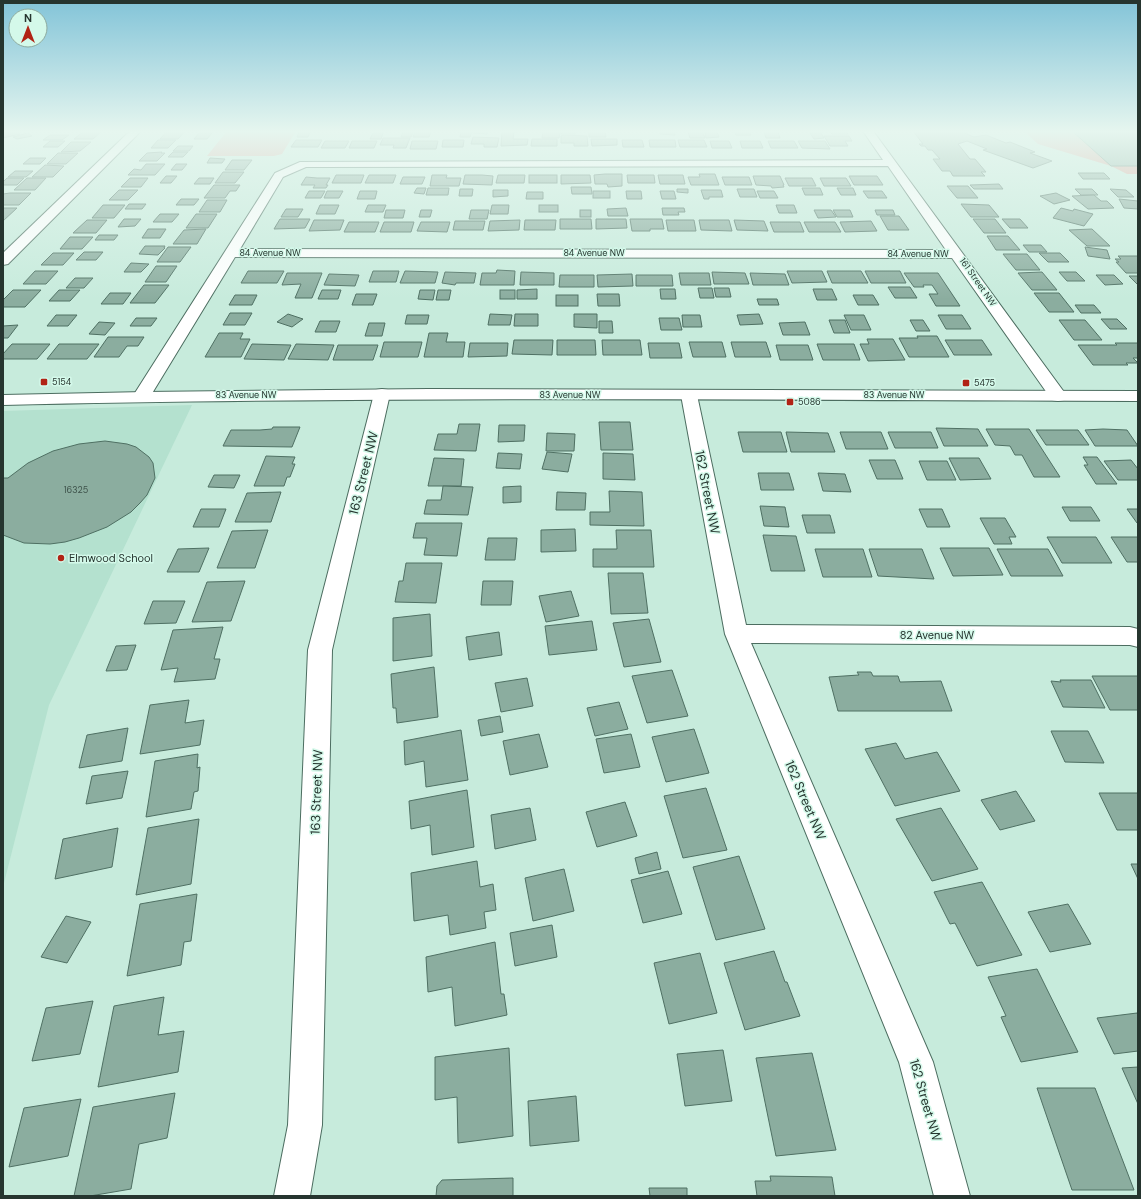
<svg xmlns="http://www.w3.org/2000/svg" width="1141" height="1199" font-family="'DM Sans',sans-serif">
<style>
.built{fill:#b4e1cf}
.green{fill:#e1a398}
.building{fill:#8bad9f;stroke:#4f7063}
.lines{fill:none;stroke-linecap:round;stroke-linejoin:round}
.minor-casing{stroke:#4c6d60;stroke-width:2}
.tertiary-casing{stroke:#4c6d60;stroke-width:2}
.minor{fill:#fff;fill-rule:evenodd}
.tertiary{fill:#fff;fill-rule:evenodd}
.poi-dot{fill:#b12315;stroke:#d4f9ea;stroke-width:1.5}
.labels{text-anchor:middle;stroke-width:3;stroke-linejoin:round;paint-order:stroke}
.far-street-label{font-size:9px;fill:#26352f;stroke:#d4f9ea}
.far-poi-label{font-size:9px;fill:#26352f;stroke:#d4f9ea;text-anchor:start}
.number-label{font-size:9px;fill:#3f534b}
.poi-label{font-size:11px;fill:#26352f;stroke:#d4f9ea;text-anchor:start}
.street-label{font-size:11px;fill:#26352f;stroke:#d4f9ea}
.near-street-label{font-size:13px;fill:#26352f;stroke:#d4f9ea}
</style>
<rect width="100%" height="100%" fill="#c7ebdc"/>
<path class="built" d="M192,405L49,705L3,887V411Z"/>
<g class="green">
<path d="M227,131H296L282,154L274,156H207Z"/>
<path d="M992,131H1138V174H1127L1111,166L1038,144L1025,132Z"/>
</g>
<g class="building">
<path d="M14,131L20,134L3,138V133Z"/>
<path d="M84,131H102L93,139H74Z"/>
<path d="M167,131H185L178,139H160Z"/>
<path d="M461,131H472L470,137H460Z"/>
<path d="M473,131H488L487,134L473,133Z"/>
<rect x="561" y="131" width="14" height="3"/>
<path d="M605,131L606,137H589V132Z"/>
<path d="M659,131H674L675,135L660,134Z"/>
<path d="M734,131H749L751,135H736Z"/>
<path d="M830,131H846L848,134H832Z"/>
<path d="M913,131H959L974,137L986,135L1006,143L1010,142L1035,152L1030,153L1052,161L1033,168L983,150L987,149L967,141L958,144L970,159H975L986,172H981L985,176H953L950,171H942L933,159H940L932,150H928L925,146H921L919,144H923Z"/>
<path d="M1072,131H1138V166H1111Z"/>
<path d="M299,132H310L308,137H297Z"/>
<path d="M403,132H413L411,137H401Z"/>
<path d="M415,132H431L429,137H413Z"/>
<path d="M502,132H514L513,139H528L527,145L501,146Z"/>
<path d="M543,132H560L559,138H542Z"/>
<path d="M688,132L703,133L705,138H690Z"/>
<path d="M705,132H717L719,137L706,138Z"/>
<path d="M764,132H778L780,138H766Z"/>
<path d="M28,133L32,136L17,139L13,137Z"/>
<path d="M199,133H212L207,139H194Z"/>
<path d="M373,133H383L381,139H370Z"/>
<path d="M810,133H821L824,138L814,139Z"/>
<path d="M50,135H69L62,140H43Z"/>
<path d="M563,135L587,136L588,146H574V143H561V136Z"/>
<path d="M824,136H849L852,141H845L848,146H830Z"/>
<path d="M473,137L499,138L497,147H484V144H471Z"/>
<path d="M383,138H410L406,148H393L394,145H380Z"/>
<path d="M532,139H557V146H531Z"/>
<path d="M591,139H617V145L592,146Z"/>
<path d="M158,140H176L168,148H151Z"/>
<path d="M296,140H322L318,147H291Z"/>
<path d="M443,140H464L463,147H442Z"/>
<path d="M622,140H642L644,147H623Z"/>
<path d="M649,140H675L676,147H650Z"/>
<path d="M678,140H704L707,147H680Z"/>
<path d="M50,141H65L58,147H43Z"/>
<path d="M325,141H349L345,148H321Z"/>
<path d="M352,141H377L374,148H349Z"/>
<path d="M412,141H438L436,149H410Z"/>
<path d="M710,141H729L732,148H712Z"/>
<path d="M740,141H760L763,148H742Z"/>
<path d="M768,141H794L798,148H771Z"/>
<path d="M798,141H825L830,149L802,148Z"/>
<path d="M71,142H91L80,151L61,152Z"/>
<path d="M178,146H193L189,151H173Z"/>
<path d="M162,152L161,153H165L157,161H139L147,153Z"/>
<path d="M173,152H188L183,157H168Z"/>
<path d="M58,153H78L66,164H47Z"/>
<path d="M30,158H46L40,164H23Z"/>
<path d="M210,158L225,159L222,163H207Z"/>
<path d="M232,160H252L244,170H225Z"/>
<path d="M146,164H165L155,175H128L134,169L141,170Z"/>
<path d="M176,164H187L182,170H171Z"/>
<path d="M45,165L64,166L53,177H32Z"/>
<path d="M15,171H33L26,177H8Z"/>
<path d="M223,172H244L235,183H215Z"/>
<path d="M1078,173H1104L1110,179H1083Z"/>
<path d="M605,174H622V186L608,187L607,184H595L594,175Z"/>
<path d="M699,174H715L719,185H691L688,177H700Z"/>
<path d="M336,175H364L361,183H332Z"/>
<path d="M369,175H396L393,183H365Z"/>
<path d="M432,175H447L446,178H461L459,186H430Z"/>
<path d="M465,175H482L493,176L492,185L463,184Z"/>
<path d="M498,175H525L524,183H496Z"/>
<rect x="529" y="175" width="28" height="8"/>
<path d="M561,175H590L591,183L561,184Z"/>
<path d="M627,175H654L655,183H628Z"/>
<path d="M658,175H683L685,184H660Z"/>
<path d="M166,176H177L171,183H160Z"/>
<path d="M753,176H780L784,185H783L784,187L772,188L771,186L756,185Z"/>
<path d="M849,176H877L883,185H854Z"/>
<path d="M306,177L317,178H330L326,185H328L326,188H313L315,185H301Z"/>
<path d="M403,177H425L422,184H400Z"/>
<path d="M722,177H749L752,185H725Z"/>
<path d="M7,178H24L17,185H3V182Z"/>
<path d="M27,178H46L35,190H14Z"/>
<path d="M130,178H148L141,187H121Z"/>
<path d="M199,178H214L210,184H194Z"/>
<path d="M785,178H812L816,186H789Z"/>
<path d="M820,178H846L851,186H824Z"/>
<path d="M999,184L1003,189H974L970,185Z"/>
<path d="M214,185H240L236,191H230L225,198H204Z"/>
<path d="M947,186H968L978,198H957Z"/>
<path d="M571,187H591L592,194H572Z"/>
<path d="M417,188H426L424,194L414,193Z"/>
<path d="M428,188H449L448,195H426Z"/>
<path d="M802,188H820L823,195H805Z"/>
<path d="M837,188H853L856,195H841Z"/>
<path d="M460,189H473L472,196H459Z"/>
<path d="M677,189H688V193L677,192Z"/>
<path d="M737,189H754L757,197H740Z"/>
<path d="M1075,189H1092L1098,195H1081Z"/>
<path d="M1110,189L1126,190L1134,197H1118Z"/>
<path d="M119,190H138L128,200H109Z"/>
<path d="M493,190H508V196L493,197Z"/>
<path d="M701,190H721L723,197H709V199H704Z"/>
<path d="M309,191H325L321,198H305Z"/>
<path d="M327,191H343L339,198H324Z"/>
<path d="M360,191H377L375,199H357Z"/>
<rect x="593" y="191" width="17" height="7"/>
<path d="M626,191H641L642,199H627Z"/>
<path d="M660,191H674L676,199H662Z"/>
<path d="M757,191H774L778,198H760Z"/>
<path d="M863,191H882L887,198H868Z"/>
<path d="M527,192H543V199H526Z"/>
<path d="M10,193H31L19,205H3V194Z"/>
<path d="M1056,193L1070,200L1054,204L1040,196Z"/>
<path d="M1094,195L1101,201H1107L1114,208L1088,209L1072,196Z"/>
<path d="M181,199H199L194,205H176Z"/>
<path d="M1119,199L1138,201V209L1124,208Z"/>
<path d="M207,200H227L220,212H199Z"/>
<path d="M129,204H146L142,209H125Z"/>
<path d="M961,204L989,205L999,217H971Z"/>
<path d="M103,205H125L114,218H92Z"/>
<path d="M320,205H339L335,214H316Z"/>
<path d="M368,205H386L383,212H365Z"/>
<path d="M492,205H509L508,214H490Z"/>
<rect x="539" y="205" width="19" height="7"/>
<path d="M776,205H794L797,213H779Z"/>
<path d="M3,208H17L3,221Z"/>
<path d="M626,208L628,216H608L607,209Z"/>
<path d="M662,208H684L685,212H678L679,215H663Z"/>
<path d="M1061,208L1073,211L1074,209L1093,214L1084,226L1053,218Z"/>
<path d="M286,209H303L298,217H281Z"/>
<path d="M386,210H405L403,218H384Z"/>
<path d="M421,210H432L430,217H419Z"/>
<path d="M471,210H489L487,219H469Z"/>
<rect x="580" y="210" width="11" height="7"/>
<path d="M814,210H831L836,217L818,218Z"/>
<path d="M833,210H850L853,217H837Z"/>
<path d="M875,210H893L895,215H877Z"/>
<path d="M160,214H179L172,222H153Z"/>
<path d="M196,214H217L208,228H186Z"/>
<path d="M880,216H899L909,230H888Z"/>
<path d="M124,219H141L135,226L118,227Z"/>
<path d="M280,219H310L305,228L274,229Z"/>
<path d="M560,219H591L592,229H560Z"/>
<path d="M596,219H626L627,228L596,229Z"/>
<path d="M630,219H662L664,229H650V231H632Z"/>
<path d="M973,219H995L1006,233H984Z"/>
<path d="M1002,219H1020L1028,228H1010Z"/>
<path d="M87,220H107L96,233H73Z"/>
<path d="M314,220H344L340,230L309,231Z"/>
<path d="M520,220L519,230L488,231L490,221Z"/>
<path d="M525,220H556L555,230H524Z"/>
<path d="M666,220H694L696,231H668Z"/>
<path d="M699,220H729L732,231L701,230Z"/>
<path d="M734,220L764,221L768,231L737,230Z"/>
<path d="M455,221H485L483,230H453Z"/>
<path d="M871,221L877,231L845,232L840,222Z"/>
<path d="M349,222H379L375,232H344Z"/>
<path d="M384,222H414L411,232H380Z"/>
<path d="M421,222H450L447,232L417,231Z"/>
<path d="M770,222H800L804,232H774Z"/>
<path d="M804,222H835L841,232H809Z"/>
<path d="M148,229H166L160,238H142Z"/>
<path d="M206,229L197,244H173L184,230Z"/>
<path d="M1092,229L1110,246H1087L1069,230Z"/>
<path d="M99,235H118L114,240H95Z"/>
<path d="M987,236H1008L1020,250H996Z"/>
<path d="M70,237H93L82,249H60Z"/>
<path d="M1023,245H1041L1047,252H1029Z"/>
<path d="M145,246H165L164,248H165L158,255L139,254Z"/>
<path d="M168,247H191L180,262H157Z"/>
<path d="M1085,247L1107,250L1110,259L1088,256Z"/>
<path d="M84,252H103L96,260H76Z"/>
<path d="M53,253H74L63,265H41Z"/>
<path d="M1039,253H1060L1069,262H1048Z"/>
<path d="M1003,254H1027L1040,270H1016Z"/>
<path d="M1118,256H1138V273H1126L1116,262H1119L1115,259H1121Z"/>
<path d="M131,263L149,264L141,272H124Z"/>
<path d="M156,266H177L166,282H145Z"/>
<path d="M497,270L515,271L514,285H480L482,273H496Z"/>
<path d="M35,271H58L46,284H23Z"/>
<path d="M248,271H284L277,283H241Z"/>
<path d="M373,271H399L396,282H369Z"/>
<path d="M405,271L438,272L435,283H400Z"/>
<path d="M787,271H822L827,282L792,283Z"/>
<path d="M827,271H861L868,283H832Z"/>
<path d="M865,271H900L906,283H871Z"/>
<path d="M445,272L476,273L474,283H456L455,285L442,283Z"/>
<path d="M521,272L554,273V285H520Z"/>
<path d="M712,272L745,273L749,284H714Z"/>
<path d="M1042,272L1057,290H1032L1018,273Z"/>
<path d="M1059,272H1076L1085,281H1067Z"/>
<path d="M287,273H322L312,298H295L301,284L282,285Z"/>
<path d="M679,273H709L711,285H681Z"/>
<path d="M750,273L785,274L789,285H753Z"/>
<path d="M904,273H938L960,306H936L929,294H938L932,285H923L924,287H914Z"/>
<path d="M329,274L359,275L355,286L324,285Z"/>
<path d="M632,274L633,286L598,287L597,275Z"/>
<path d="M560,275H594V287H559Z"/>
<path d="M636,275H672L673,286H636Z"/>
<path d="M1096,275H1114L1123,284L1105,285Z"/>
<path d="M1129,276H1138V284H1137Z"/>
<path d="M75,278H93L84,288H66Z"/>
<path d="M144,285H169L155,303H130Z"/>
<path d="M888,287H910L917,298H895Z"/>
<path d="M698,288H712L714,298H700Z"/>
<path d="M714,288H729L731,297H716Z"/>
<path d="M537,289V299H517V290Z"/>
<path d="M660,289H675L676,299H661Z"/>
<path d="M813,289H832L837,300H817Z"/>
<path d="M13,290H41L25,307H3V300Z"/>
<path d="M59,290H80L70,301H49Z"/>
<path d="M322,290H341L338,299H318Z"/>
<path d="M420,290H435L433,300L418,299Z"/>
<path d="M438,290H451L449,300H436Z"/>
<rect x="500" y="290" width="15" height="9"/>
<path d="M110,293H131L123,304H101Z"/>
<path d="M1034,293H1059L1074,312H1049Z"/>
<path d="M356,294H377L373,305H352Z"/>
<path d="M597,294H619L620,306H598Z"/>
<path d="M235,295H257L252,305H229Z"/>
<rect x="556" y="295" width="22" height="11"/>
<path d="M853,295H873L879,305H858Z"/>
<path d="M757,299H777L779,305H759Z"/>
<path d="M1075,305H1094L1101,313H1081Z"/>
<path d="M230,313H252L245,325H223Z"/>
<path d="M288,314L303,319L292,327L277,322Z"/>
<path d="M490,314L512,315L510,325H488Z"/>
<path d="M515,314H538V326H514Z"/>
<path d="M574,314H597V328L574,327Z"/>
<path d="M759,314L763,324L740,325L737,315Z"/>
<path d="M56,315H77L68,326H47Z"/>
<path d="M407,315H429L427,324H405Z"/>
<path d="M682,315H700L702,327H683Z"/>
<path d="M844,315H864L871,330H851Z"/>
<path d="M938,315H962L971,329H946Z"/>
<path d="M136,318H157L151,326H130Z"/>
<path d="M659,318H679L682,330H661Z"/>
<path d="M1101,319H1117L1127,329H1110Z"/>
<path d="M829,320H845L850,333H834Z"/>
<path d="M910,320H923L930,331H916Z"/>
<path d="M1059,320H1085L1102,340H1074Z"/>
<path d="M320,321H340L336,332H315Z"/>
<path d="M599,321H612L613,333H599Z"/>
<path d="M99,322L115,323L105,335L89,334Z"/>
<path d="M805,322L810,335H783L779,323Z"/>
<path d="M369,323H385L382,336H365Z"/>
<path d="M18,325L8,338H3V326Z"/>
<path d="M219,333H243L240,339H250L241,357H205Z"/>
<path d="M429,333H448L446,342H465L463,357H424Z"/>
<path d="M917,336H937L949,357H909L899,338H918Z"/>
<path d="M108,337H144L138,346H127L119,357H94Z"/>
<path d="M867,339H893L905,360L868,361L860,344H869Z"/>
<path d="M514,340H553L552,355L512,354Z"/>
<path d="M557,340H595L596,355H557Z"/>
<path d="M602,340H640L642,355H603Z"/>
<path d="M945,340H982L992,355H954Z"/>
<path d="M384,342H422L418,357H380Z"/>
<path d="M689,342H722L726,357H693Z"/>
<path d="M731,342H766L771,357H735Z"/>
<path d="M470,343H508L507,356L468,357Z"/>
<path d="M648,343H679L682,358H650Z"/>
<path d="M1115,343H1138V358H1133L1138,363H1126L1128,365H1093L1078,345H1117Z"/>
<path d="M12,344H50L37,359H3V354Z"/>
<path d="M59,344H99L87,359H47Z"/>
<path d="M252,344L291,345L284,360L244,359Z"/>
<path d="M296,344L334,345L328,360L288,359Z"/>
<path d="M817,344H854L860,360H823Z"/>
<path d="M338,345H378L373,360H333Z"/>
<path d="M776,345H808L813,360H780Z"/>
<path d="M599,422H630L633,450H601Z"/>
<path d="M459,424H480L476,451L434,450L438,434H457Z"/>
<path d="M499,425H525L524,441L498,442Z"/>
<path d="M273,427H300L292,447L223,446L231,430H260L272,429Z"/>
<path d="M936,428L978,429L988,446H944Z"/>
<path d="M986,429H1029L1060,477H1034L1022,455H1015L1010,446L995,445Z"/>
<path d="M1103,429L1127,430L1138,446H1095L1085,430Z"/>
<path d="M1036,430H1078L1089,445H1046Z"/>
<path d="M738,432H781L787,452H743Z"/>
<path d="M786,432L828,433L835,452H791Z"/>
<path d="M840,432H881L888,449H846Z"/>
<path d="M888,432H931L938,448H895Z"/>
<path d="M547,433L575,434L574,451H546Z"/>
<path d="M105,441L127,444L136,447L149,457L153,463L155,478L147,495L140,503L131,512L107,527L79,538L65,542L50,544L24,543L3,535V478H8L28,463L53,451L79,444Z"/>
<path d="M547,452L572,454L568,472L542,469Z"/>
<path d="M498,453L522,454L520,469L496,468Z"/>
<path d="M603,453L633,454L635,480L603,479Z"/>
<path d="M266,456L295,457L292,464H295L290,477H287L284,486H254Z"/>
<path d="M1083,457H1097L1117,484H1096L1084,465H1088Z"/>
<path d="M434,458L464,459L461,486H428Z"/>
<path d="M949,458H979L991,479L960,480Z"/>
<path d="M869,460H895L903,479H877Z"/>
<path d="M1131,460L1138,469V480H1118L1104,461Z"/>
<path d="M919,461H947L956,480H927Z"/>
<path d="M758,473H789L794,490H761Z"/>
<path d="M818,473L845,474L851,492L823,491Z"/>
<path d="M214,475H240L234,488L208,487Z"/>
<path d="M443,486L473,487L468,515L424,514L427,500H441Z"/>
<path d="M521,486V502L503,503V487Z"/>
<path d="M609,491L642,492L644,526L590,525V512H610Z"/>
<path d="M281,492L271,522H235L247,493Z"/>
<path d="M557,492L586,493L585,510H556Z"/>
<path d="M760,506L785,507L789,527L764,526Z"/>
<path d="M1062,507H1091L1100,521H1070Z"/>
<path d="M201,509H226L219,527H193Z"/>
<path d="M919,509H942L950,527H927Z"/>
<path d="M1127,509H1138V523H1137Z"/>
<path d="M802,515H830L835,533H807Z"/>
<path d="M980,518H1005L1016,537H1009L1012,544H994Z"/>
<path d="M416,523H462L457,556L424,555L427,538H413Z"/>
<path d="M575,529L576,551L541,552V530Z"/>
<path d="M268,530L255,568H217L232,531Z"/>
<path d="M616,530H651L654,567H593V549H617Z"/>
<path d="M763,535L796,536L805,571H771Z"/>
<path d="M1047,537H1096L1112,563H1062Z"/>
<path d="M1111,537H1138V562H1127Z"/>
<path d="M488,538H517L515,560H485Z"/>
<path d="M209,548L199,572H167L178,549Z"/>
<path d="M940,548H989L1003,575L953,576Z"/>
<path d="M815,549H863L872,577H823Z"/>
<path d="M869,549H922L934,579L878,576Z"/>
<path d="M997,549H1048L1063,576H1011Z"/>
<path d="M406,563H442L436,603L395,602L399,581H403Z"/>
<path d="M608,573H643L648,613L611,614Z"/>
<path d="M245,581L231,621L192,622L207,582Z"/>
<path d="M483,581H513L511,605H481Z"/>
<path d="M571,591L579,616L546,622L539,596Z"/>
<path d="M153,601H185L176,623L144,624Z"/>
<path d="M430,614L432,656L393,661V618Z"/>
<path d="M649,619L661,662L624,667L613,623Z"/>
<path d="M592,621L597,650L549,655L545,626Z"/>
<path d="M223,627L214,659H220L215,679L174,682L178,668L161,670L173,630Z"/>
<path d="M499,632L502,655L469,660L466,637Z"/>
<path d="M136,645L127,670L106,671L116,646Z"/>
<path d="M434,667L438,717L397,723L396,708H393L391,674Z"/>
<path d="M672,670L688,716L647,723L632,676Z"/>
<path d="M857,672H871L873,676H898L900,682L941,681L952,711H838L829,677L859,675Z"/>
<path d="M1092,676H1138V710H1110Z"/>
<path d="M527,678L533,706L501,712L495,683Z"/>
<path d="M1060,680H1091L1105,708L1063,707L1051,681L1061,682Z"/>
<path d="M189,700L185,723L204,720L200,745L140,754L150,705Z"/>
<path d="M619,702L628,729L595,736L587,708Z"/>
<path d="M500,716L503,732L481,736L478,720Z"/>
<path d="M128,728L122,761L79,768L87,735Z"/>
<path d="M694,729L709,773L666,782L652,737Z"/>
<path d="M461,730L468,780L426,787L424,761L405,765L404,741Z"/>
<path d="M1051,731H1088L1104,763L1065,762Z"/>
<path d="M539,734L548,767L510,775L503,741Z"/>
<path d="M631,734L640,767L604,773L596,739Z"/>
<path d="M896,743L905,759L937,752L960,791L895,806L865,749Z"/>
<path d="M198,754L197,768L200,767L198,791L194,792L191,809L146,817L155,761Z"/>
<path d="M128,771L122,798L86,804L92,776Z"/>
<path d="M706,788L727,850L683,858L664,796Z"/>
<path d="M467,790L474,847L432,855L430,825L411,829L409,801Z"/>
<path d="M1016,791L1035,821L1000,830L981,800Z"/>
<path d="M1099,793H1138V830H1117Z"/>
<path d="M625,802L637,836L597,847L586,812Z"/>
<path d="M530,808L536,840L495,849L491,815Z"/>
<path d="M941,808L978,869L932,881L896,819Z"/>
<path d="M199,819L191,884L136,895L148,828Z"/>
<path d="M118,828L112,867L55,879L63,839Z"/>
<path d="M657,852L661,869L639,874L635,858Z"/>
<path d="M739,856L765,929L716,940L693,867Z"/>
<path d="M477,861L480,887L493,884L496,910L484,912L486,928L450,935L448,915L414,921L411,873Z"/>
<path d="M1131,864H1138V879Z"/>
<path d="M564,869L574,911L533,921L525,878Z"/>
<path d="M668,871L682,914L643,923L631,880Z"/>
<path d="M982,882L1022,955L977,966L955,923L950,924L934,892Z"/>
<path d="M197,894L191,941L184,942L181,965L127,976L140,904Z"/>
<path d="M1068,904L1091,944L1050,952L1028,912Z"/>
<path d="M66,916L91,922L67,963L41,957Z"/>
<path d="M552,925L557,957L515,966L510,933Z"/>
<path d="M495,942L501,994H504L507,1015L455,1026L452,987L428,992L426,957Z"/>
<path d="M774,951L785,982H787L800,1016L745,1030L724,963Z"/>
<path d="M700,953L717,1013L669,1024L654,963Z"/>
<path d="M1037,969L1078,1052L1021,1062L1001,1017L1006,1016L988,977Z"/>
<path d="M164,997L158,1035L184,1031L178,1072L98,1087L114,1006Z"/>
<path d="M93,1001L80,1054L32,1061L46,1008Z"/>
<path d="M1137,1013L1138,1015V1051L1114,1054L1097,1018Z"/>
<path d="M509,1048L513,1136L458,1143L457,1097L435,1100V1057Z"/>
<path d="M723,1050L732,1101L685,1106L677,1054Z"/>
<path d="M812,1053L836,1150L776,1156L756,1058Z"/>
<path d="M1138,1067V1104L1122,1068Z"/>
<path d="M1037,1088H1095L1134,1190H1072Z"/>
<path d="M175,1093L167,1138L139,1144L131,1189L90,1196H74L93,1107Z"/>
<path d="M576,1096L579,1141L530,1146L528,1101Z"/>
<path d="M81,1099L68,1156L9,1167L24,1108Z"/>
<path d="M770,1176L832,1177L835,1196H757L755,1181H771Z"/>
<path d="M513,1178V1196H436L437,1186L442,1180Z"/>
<path d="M649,1188H687V1196H650Z"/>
</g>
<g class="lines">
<defs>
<g id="minor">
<path d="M863,131H873L1064,392L1067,396L1064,400L1058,401L1052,400L952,258L235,257L148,400L142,401L136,400L133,396L275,173L300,162L883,160ZM888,166L946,250L240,249L283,177L306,167Z"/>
<path d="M382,389L388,390L390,394L332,650L322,1125L310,1196H274L288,1125L308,650L374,394L376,390Z"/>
<path d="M689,390L695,391L697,395L746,625L1130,627L1138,629V647L1130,645L751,643L933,1062L970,1196H934L899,1062L725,634L681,395L683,391Z"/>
</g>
<g id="tertiary">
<path d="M130,131H141L8,264L3,265V253Z"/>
<path d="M429,389L1138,391V401C760,400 381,396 3,405V395L145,392Z"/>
</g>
</defs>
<use href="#minor" class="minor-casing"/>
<use href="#tertiary" class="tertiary-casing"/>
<use href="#minor" class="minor"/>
<use href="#tertiary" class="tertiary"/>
</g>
<linearGradient id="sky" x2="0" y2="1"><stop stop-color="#83c4d8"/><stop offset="0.44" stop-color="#e6f6ef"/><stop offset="1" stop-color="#e6f6ef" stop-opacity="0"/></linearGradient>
<rect width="1141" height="299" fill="url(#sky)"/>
<g class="poi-dot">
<rect x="40" y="378" width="8" height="8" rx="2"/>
<rect x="962" y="379" width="8" height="8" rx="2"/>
<rect x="786" y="398" width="8" height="8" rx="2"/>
<circle cx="61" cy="558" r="4"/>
</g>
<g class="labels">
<g class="far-street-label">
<text x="270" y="256">84 Avenue NW</text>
<text x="594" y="256">84 Avenue NW</text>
<text x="918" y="257">84 Avenue NW</text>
<text transform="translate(978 282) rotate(55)" y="3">161 Street NW</text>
<text x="246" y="398">83 Avenue NW</text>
<text x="570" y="398">83 Avenue NW</text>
<text x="894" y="398">83 Avenue NW</text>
</g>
<g class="far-poi-label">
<text x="52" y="385">5154</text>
<text x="974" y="386">5475</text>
<text x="798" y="405">5086</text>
</g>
<g class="number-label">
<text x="76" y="493">16325</text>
</g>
<g class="poi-label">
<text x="69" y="562">Elmwood School</text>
</g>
<g class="street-label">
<text x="937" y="639">82 Avenue NW</text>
</g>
<g class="near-street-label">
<text transform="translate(363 473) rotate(-76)" y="5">163 Street NW</text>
<text transform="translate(708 492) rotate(79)" y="5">162 Street NW</text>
<text transform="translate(316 792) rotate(-88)" y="5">163 Street NW</text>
<text transform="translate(806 800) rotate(67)" y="5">162 Street NW</text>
<text transform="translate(926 1100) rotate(74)" y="5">162 Street NW</text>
</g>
</g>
<rect width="1141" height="1199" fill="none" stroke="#26352f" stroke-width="8"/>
<g transform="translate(28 28)"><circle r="19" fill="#d4f9ea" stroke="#8eab9f"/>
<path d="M0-3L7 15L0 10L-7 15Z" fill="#b12315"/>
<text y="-6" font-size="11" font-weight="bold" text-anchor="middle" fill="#26352f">N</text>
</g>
</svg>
